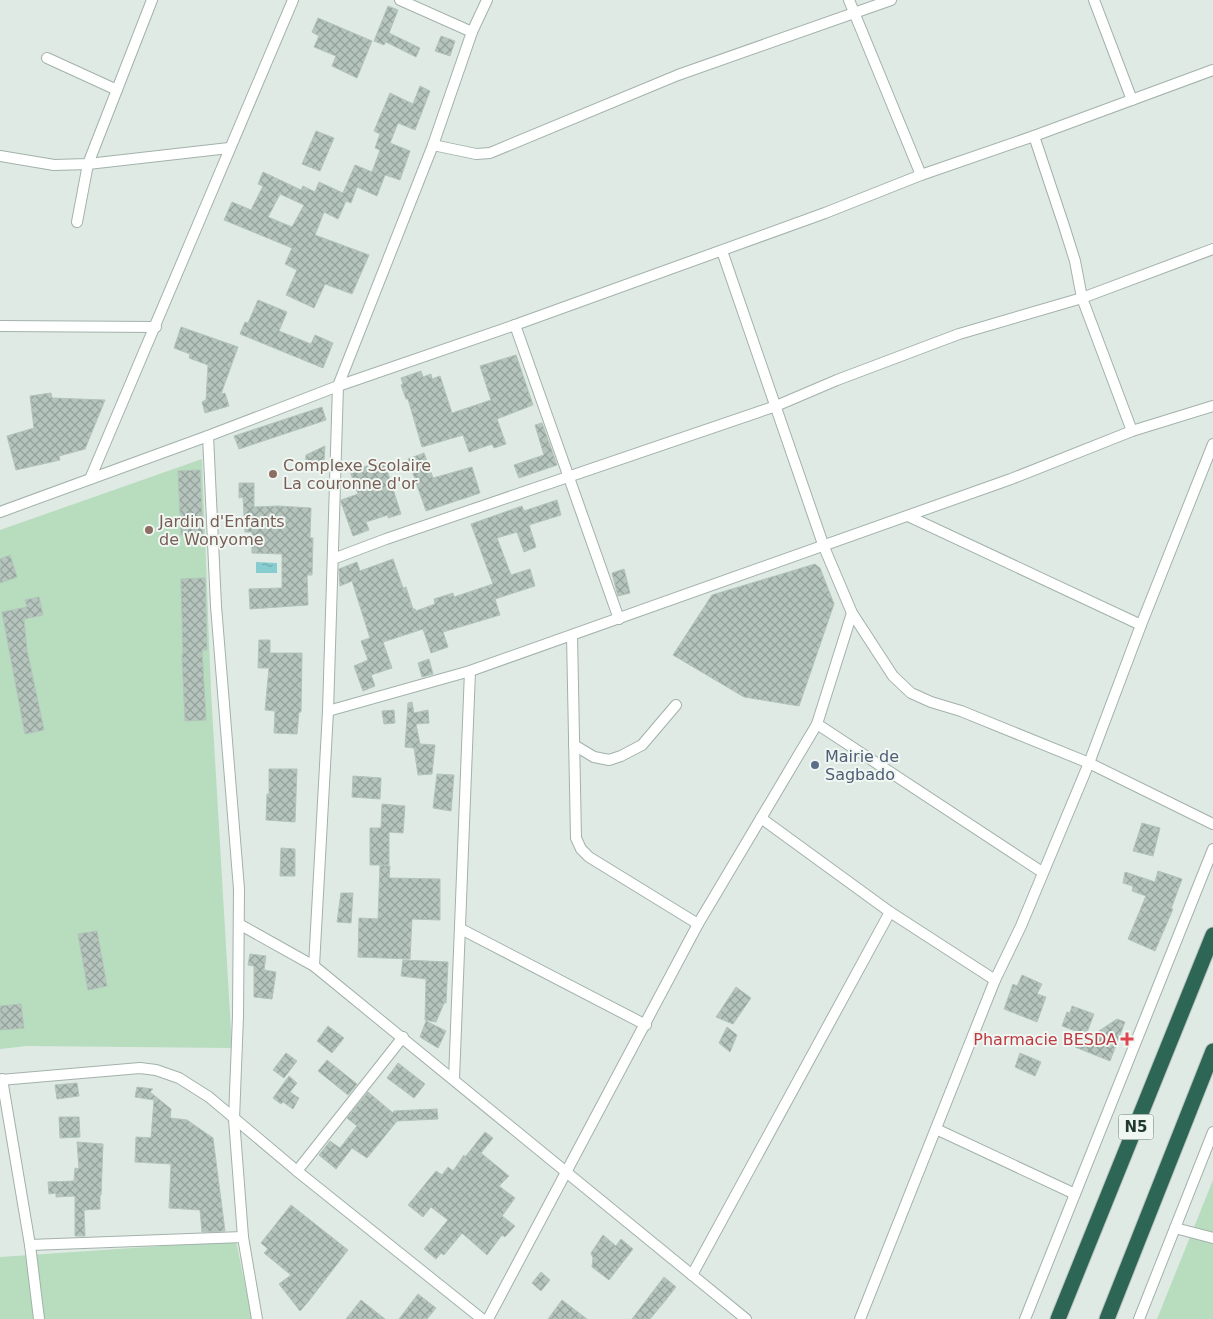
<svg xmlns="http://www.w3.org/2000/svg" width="1213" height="1319" font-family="'DejaVu Sans',sans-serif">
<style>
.grass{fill:#b8dcbe}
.water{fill:url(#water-ripples)}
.building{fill:url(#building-cross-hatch);stroke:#b2c4ba;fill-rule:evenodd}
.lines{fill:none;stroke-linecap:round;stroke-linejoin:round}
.street-casing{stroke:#a2b2aa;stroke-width:12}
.highway-casing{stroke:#bcc4c1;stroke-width:17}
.street{stroke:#fff;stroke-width:10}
.highway{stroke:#2d6654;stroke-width:15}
.education-dot{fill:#8d6e63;stroke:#f0f7f3;stroke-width:2}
.service-dot{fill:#5c6f8a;stroke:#f0f7f3;stroke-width:2}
.health-dot{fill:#e0444e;stroke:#f0f7f3;stroke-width:2}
.labels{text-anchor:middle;stroke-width:4;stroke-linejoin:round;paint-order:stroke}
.shield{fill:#f0f7f3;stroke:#5f736a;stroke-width:1}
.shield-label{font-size:15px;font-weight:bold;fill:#213a30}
.education-label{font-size:16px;fill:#785e54;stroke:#f0f7f3;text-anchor:start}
.service-label{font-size:16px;fill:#4e5e75;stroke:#f0f7f3;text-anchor:start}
.health-label{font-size:16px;fill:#be3a42;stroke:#f0f7f3;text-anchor:end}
</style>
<defs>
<pattern id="water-ripples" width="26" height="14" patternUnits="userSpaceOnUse" patternTransform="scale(1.25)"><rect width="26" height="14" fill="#87cdd0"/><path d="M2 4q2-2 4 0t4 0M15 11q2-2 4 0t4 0" fill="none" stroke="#6ea7a9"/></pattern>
<pattern id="building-cross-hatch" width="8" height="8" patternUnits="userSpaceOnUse" patternTransform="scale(1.25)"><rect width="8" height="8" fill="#b5c5bd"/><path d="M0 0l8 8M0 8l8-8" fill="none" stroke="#93a19a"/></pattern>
</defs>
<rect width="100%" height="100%" fill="#dfeae4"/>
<g class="grass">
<path d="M202,459L211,691L232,1048L27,1046L0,1049V530Z"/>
<path d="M1213,1180V1319H1157Z"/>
<path d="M236,1241L252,1319H0V1257Z"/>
</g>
<path class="water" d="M256,562L277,563V573H256Z"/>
<g class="building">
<path d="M388,6L398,10L389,33L420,48L416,57L386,42L384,45L374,41Z"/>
<path d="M318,18L372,41L357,78L332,66L336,56L314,47L319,36L312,32Z"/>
<path d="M441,36L455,41L450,56L435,51Z"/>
<path d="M420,86L430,91L415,130L398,123L390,143L410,151L400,180L385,175L377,196L357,187L351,203L346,201L338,219L324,212L315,235L369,255L352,294L325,284L314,308L286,295L297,270L285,264L292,248L224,220L232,202L251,210L263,186L258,184L263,172L301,190L303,186L315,192L319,182L343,193L355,165L372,172L380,150L375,148L380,134L374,131L390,93L413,104ZM280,194L304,205L292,227L268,217Z"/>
<path d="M316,131L334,138L320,171L302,164Z"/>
<path d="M258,300L287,312L279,331L311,344L315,335L333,343L323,368L240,334L245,322L248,323Z"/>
<path d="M181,327L238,347L221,394L225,393L229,406L205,413L202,402L206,400L208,365L189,358L190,354L174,348Z"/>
<path d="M516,355L533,405L497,419L506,444L494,448L492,444L469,452L463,435L422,447L408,399H406L401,385L403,384L401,378L421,371L423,377L431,374L432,379L440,376L452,413L491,400L480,366Z"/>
<path d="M51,393L52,398L105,400L85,449L59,456L60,460L16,470L7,436L34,428L30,396Z"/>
<path d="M322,407L326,420L239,449L234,436Z"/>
<path d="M542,423L557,465L519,478L514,465L544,455L535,425Z"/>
<path d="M325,446L324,461L305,469L306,455Z"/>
<path d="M424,453L433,478L472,467L480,493L426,511L408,459Z"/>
<path d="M384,461L401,514L388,518V515L366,522L369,530L353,536L341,502V500L358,494L350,471Z"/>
<path d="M200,470L203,534L181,535L178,471Z"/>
<path d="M239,483H254V507L278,506L311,508L310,538H313L312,575H307L308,605L250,609L249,589L282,588V554L252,553V532H245L243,497L239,498Z"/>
<path d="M557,500L561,515L529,525L536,547L524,552L517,532L497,538L511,575L530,569L535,586L495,599L500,615L443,632L448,647L431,653L423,629L383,642L392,668L371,675L375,686L363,691L354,666L368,660L361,641L370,638L352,581L340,586L339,569L357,562L360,571L393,559L403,588L406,587L413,609H415L416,611L435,604L434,599L453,593L454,597L493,584L471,524L522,506L524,511Z"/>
<path d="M10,555L17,577L0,583V559Z"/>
<path d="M815,564L820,568L834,604L799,706L744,697L673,655L712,595Z"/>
<path d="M624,569L630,593L618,596L612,573Z"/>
<path d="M205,578L207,650H202L206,720L185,721L182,654H183L181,579Z"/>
<path d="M39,597L43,615L24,619L27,650L44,730L25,734L2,612L27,607L25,600Z"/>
<path d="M259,640H270V653H302L301,712H299L297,734L274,733L275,711L265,710L269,668H258Z"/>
<path d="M429,659L433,674L422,677L418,663Z"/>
<path d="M412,702L414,713L428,710L429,723L416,724L420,744L435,745L432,774L418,775L414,748L405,747L408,703Z"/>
<path d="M394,710L395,723L384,724L382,711Z"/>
<path d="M269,769H297L295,822L266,820L267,794H269Z"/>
<path d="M437,774L454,775L451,811L433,808Z"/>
<path d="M353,776L381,778L380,799L352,797Z"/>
<path d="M382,804L405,806L403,833L389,832V865H370V828H381Z"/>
<path d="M1142,823L1160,828L1153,856L1133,851Z"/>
<path d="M281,848L295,849V876H280Z"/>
<path d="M380,865L390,866L389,878L440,879V920L412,919L410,959L358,957L359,918L378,919Z"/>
<path d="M1158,871L1182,879L1171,909H1173L1155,951L1128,939L1146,896L1132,891L1133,886L1123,883L1125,872L1155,882Z"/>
<path d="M341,893H353L351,923L337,922Z"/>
<path d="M97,931L107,986L88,990L78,934Z"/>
<path d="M250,954L266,956L264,970L276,972L272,999L254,997V966L248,965Z"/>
<path d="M403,960L448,962L446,1003H444L436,1022L425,1020L426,979L401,976Z"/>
<path d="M1022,975L1042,984L1037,994L1046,997L1037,1022L1004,1009L1013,984L1017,986Z"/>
<path d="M736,987L751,998L733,1024L716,1017Z"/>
<path d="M21,1004L24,1028L0,1030V1006Z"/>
<path d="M1072,1006L1094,1014L1086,1035L1062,1026L1067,1012L1070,1013Z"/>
<path d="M1117,1019L1125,1022L1110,1061L1075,1047Z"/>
<path d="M426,1021L446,1031L438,1048L420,1037Z"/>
<path d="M328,1026L344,1038L332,1053L317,1041Z"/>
<path d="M727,1027L737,1035L730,1052L719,1043Z"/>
<path d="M286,1053L297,1061L284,1078L273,1070Z"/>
<path d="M1020,1053L1041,1062L1035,1076L1015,1067Z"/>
<path d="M327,1060L357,1084L348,1095L318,1071Z"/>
<path d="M398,1063L425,1084L414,1098L387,1078Z"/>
<path d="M289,1076L297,1083L290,1092L299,1098L293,1109L283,1102L281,1104L273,1098Z"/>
<path d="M77,1083L79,1096L57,1099L55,1085Z"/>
<path d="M137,1087L153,1089L150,1092L171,1109L170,1118L187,1120L213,1138L225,1231L202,1232L200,1210L169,1208L171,1164L135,1162L136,1137L151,1138L154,1100L135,1097Z"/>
<path d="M368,1092L393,1113L394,1111L437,1109L438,1119L397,1121L367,1158L352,1148L336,1169L319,1155L330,1141L340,1148L357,1126L347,1118Z"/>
<path d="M59,1117H79L80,1137L60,1138Z"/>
<path d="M485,1132L493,1138L481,1153L509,1176L499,1186L515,1198L502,1216L515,1226L505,1237L502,1235L487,1255L462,1233L444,1255L441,1253L436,1259L424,1249L448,1220L431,1207L423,1217L408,1205L436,1171L442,1175L448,1167L453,1171L464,1155L465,1157Z"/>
<path d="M77,1142L103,1144L101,1195H100V1209L84,1210L85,1236H75V1196L56,1197V1193L49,1194L48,1182L74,1181L75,1168L79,1169Z"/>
<path d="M291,1205L348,1250L308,1302L300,1311L279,1284L291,1275L264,1253L268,1249L261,1243Z"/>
<path d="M603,1235L616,1246L621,1239L633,1249L609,1280L592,1267L593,1258L591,1253Z"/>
<path d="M541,1272L550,1280L541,1291L532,1283Z"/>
<path d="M664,1277L676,1287L665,1301L650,1319H632Z"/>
<path d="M418,1294L436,1308L427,1319H399Z"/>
<path d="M361,1300L385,1319H346Z"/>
<path d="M562,1300L587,1319H548Z"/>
</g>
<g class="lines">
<defs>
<g id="street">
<path d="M400,0L472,32"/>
<path d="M849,0L921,175"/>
<path d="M1094,0L1132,100"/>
<path d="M47,58L117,90"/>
<path d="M1034,136L1064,226L1075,261L1082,298L1132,431"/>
<path d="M433,145L476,154L490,153L678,75L891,0"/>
<path d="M0,156L54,165L88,164L229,148"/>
<path d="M77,222L88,164L152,0"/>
<path d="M722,251L824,547L852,613L893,676L911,693L931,702L961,711L1089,763L1213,824"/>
<path d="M515,325L619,619"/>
<path d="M0,326L156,327"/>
<path d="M208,436L216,606L239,889L238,1016L234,1119L243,1237L257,1319"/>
<path d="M90,479C159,320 224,159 293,0"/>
<path d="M0,512L208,436L338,386L515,325L825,213L921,175L1034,136L1213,70"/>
<path d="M908,516L1141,625"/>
<path d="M333,559L386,539L776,406L837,380L959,334L1082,298L1213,249"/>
<path d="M572,635L576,838L581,849L589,857L698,924"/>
<path d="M328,711L470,671L1011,479L1132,431L1213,406"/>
<path d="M817,724L1042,872"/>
<path d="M574,745L594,757L609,760L621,756L642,745L676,705"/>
<path d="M761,818L890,912L995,980"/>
<path d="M239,924L314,966L746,1319"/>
<path d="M461,929L646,1025"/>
<path d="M314,966L328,711L338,386L433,145L472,32L487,0"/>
<path d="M2,1079L30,1245L39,1319"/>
<path d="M454,1079L470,671"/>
<path d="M0,1080L140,1068L156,1070L179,1078L209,1097L297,1171L482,1319"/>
<path d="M936,1129L1075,1194"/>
<path d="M297,1171L403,1037"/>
<path d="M1175,1228L1213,1238"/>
<path d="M30,1245L243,1237"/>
<path d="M692,1275L890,912"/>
<path d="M488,1319L698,924L817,724L852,613"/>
<path d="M860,1319L995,980L1021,926L1089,763L1141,625L1213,444"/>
<path d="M1025,1319L1213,849"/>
<path d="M1139,1319L1213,1132"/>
</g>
<g id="highway">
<path d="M1058,1319L1213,935"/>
<path d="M1107,1319L1213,1051"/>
</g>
</defs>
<use href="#street" class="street-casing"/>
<use href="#highway" class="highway-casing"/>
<use href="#street" class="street"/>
<use href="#highway" class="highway"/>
</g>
<g class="education-dot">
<circle cx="273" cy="474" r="5"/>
<circle cx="149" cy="530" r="5"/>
</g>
<circle class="service-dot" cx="815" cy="765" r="5"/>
<path class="health-dot" d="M1124.5 1031.5h5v5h5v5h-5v5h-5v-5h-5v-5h5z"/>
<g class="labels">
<rect class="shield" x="1118.5" y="1114.5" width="35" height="25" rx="4"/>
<g class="shield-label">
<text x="1136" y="1132">N5</text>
</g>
<g class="education-label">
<text x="283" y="471">Complexe Scolaire<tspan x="283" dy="18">La couronne d'or</tspan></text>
<text x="159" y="527">Jardin d'Enfants<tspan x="159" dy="18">de Wonyome</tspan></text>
</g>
<g class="service-label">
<text x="825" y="762">Mairie de<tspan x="825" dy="18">Sagbado</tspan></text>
</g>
<g class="health-label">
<text x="1117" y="1045">Pharmacie BESDA</text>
</g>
</g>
</svg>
